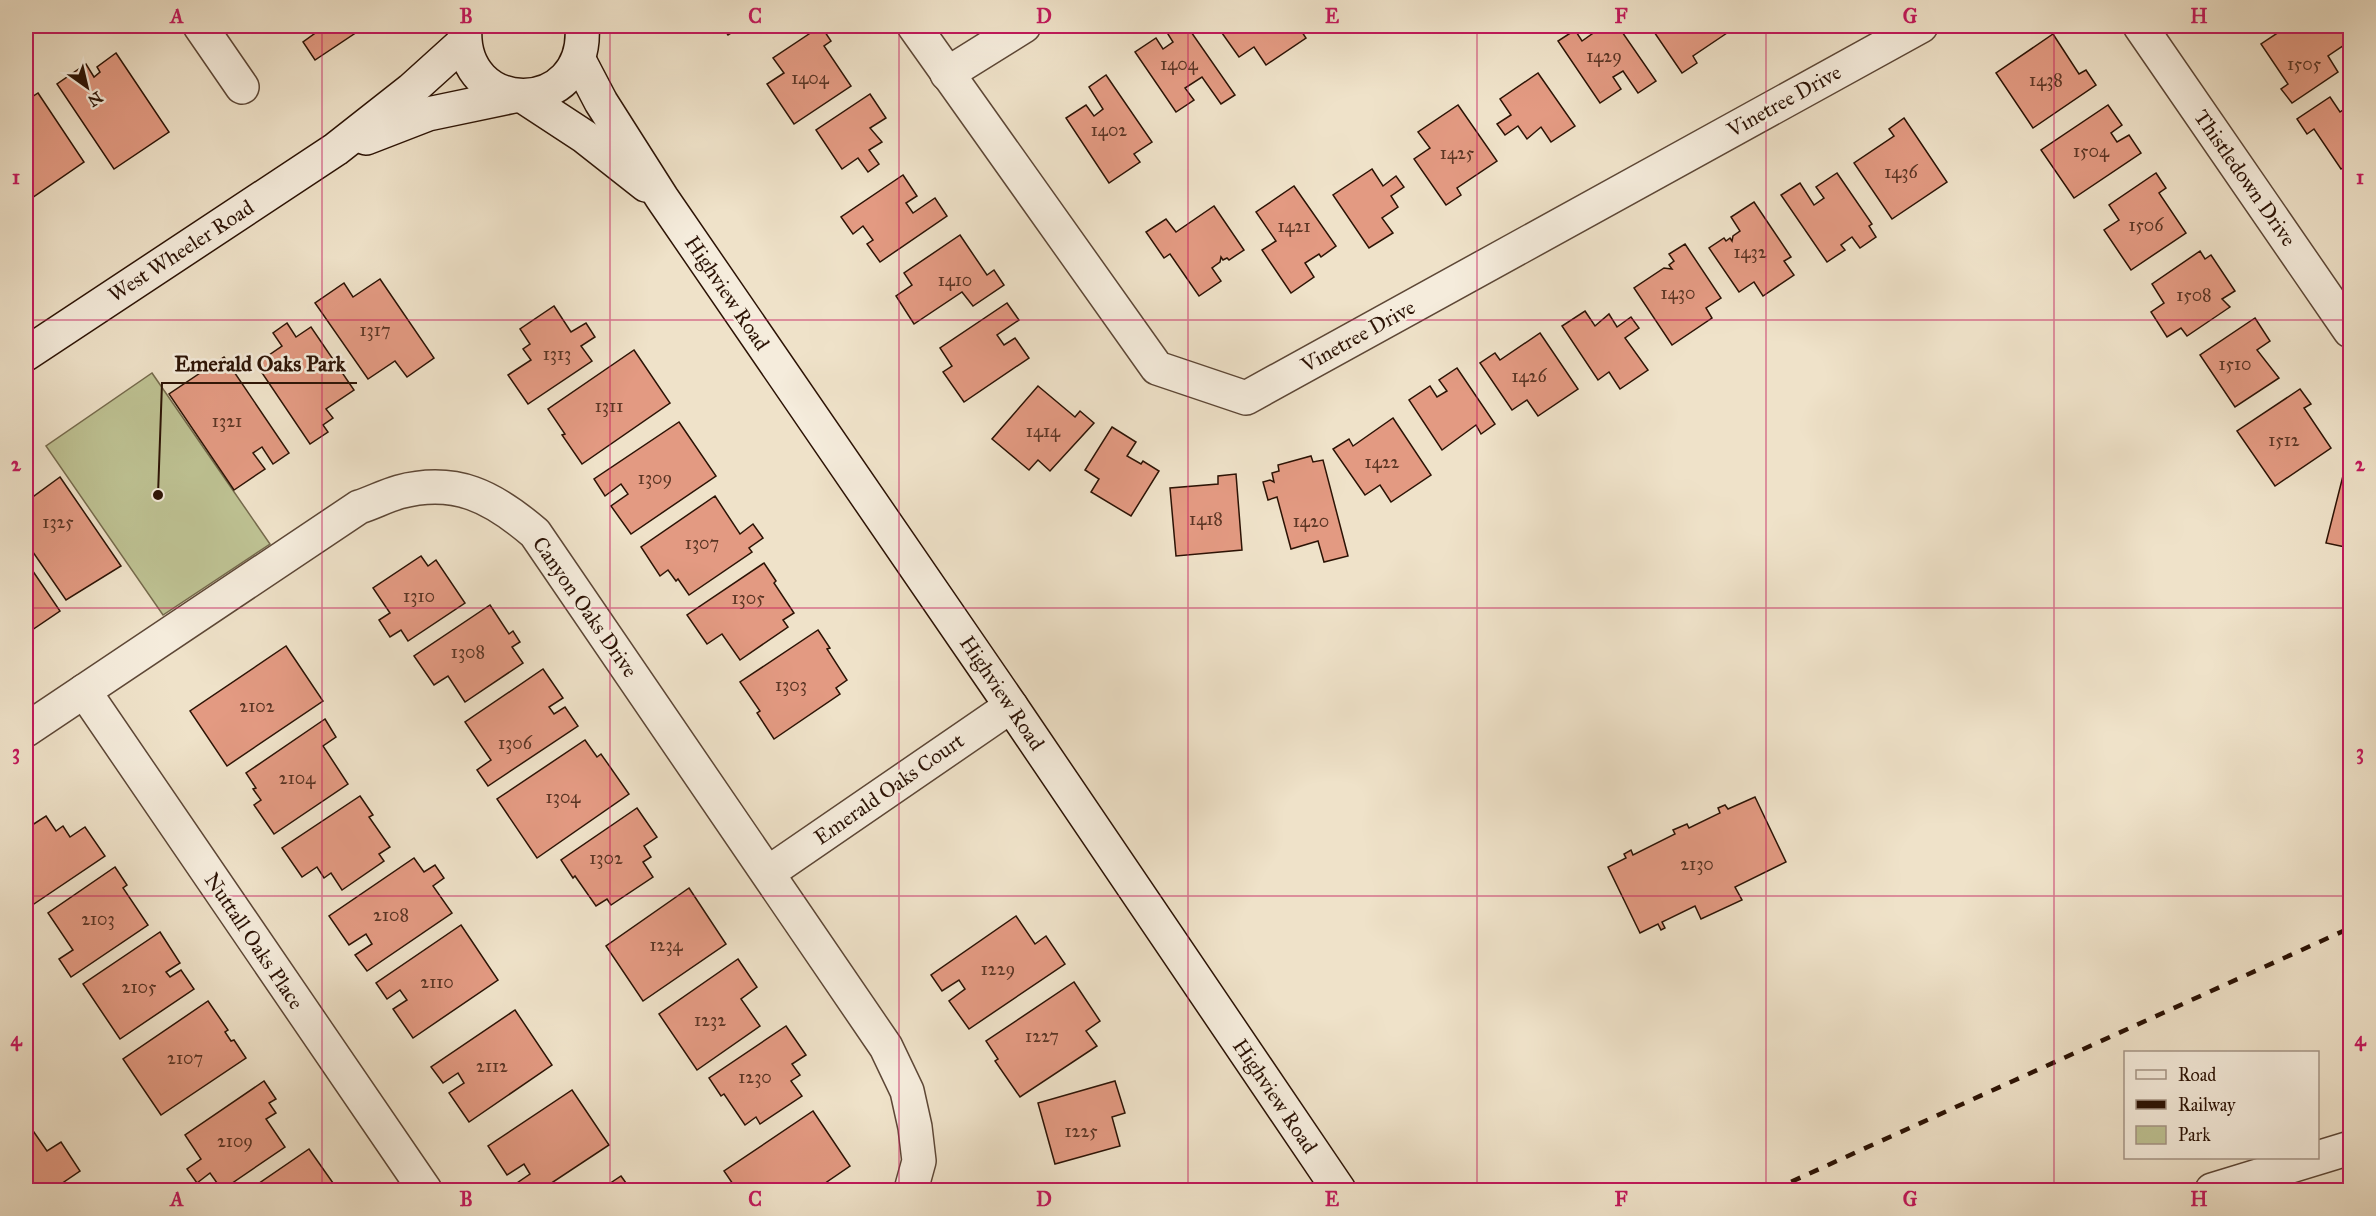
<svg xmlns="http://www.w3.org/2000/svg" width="2376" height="1216" font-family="'IM FELL Great Primer',serif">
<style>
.green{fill:#bec293;stroke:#756a4c;stroke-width:1.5}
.building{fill:#e39a82;stroke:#2c1305;stroke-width:1.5}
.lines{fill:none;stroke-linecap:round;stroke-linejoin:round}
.street-casing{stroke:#5d4736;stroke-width:36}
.secondary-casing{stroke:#2c1305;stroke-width:36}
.street{stroke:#f5ecdc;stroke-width:33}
.secondary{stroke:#f5ecdc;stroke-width:33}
.rail{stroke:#2c1305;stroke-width:4.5;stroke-dasharray:10 10;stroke-linecap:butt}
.grid{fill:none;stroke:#c2185b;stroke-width:1.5;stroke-opacity:0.55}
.labels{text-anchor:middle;stroke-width:5;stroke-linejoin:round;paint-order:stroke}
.number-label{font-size:18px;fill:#5a3524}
.street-label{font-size:21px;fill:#2c1305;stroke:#f5ecdc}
.leader{fill:none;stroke:#2c1305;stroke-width:2}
.callout-dot{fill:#2c1305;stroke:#f5ecdc;stroke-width:2}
.callout-label{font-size:22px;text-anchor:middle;font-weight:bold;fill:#2c1305;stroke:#f5ecdc;stroke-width:5;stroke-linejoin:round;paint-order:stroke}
.neatline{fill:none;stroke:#c2185b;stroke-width:2}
.grid-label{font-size:20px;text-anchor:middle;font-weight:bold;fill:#c2185b}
</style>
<rect width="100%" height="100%" fill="#efe2c9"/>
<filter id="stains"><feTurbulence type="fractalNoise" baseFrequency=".00333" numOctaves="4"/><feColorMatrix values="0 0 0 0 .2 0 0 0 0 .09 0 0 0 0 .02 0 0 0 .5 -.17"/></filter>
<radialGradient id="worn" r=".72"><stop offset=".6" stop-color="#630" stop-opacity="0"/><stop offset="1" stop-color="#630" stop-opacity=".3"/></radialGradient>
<path class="green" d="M152,373L270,544L163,615L46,446Z"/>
<g class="building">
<path d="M314,26H366L315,60L303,42L318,31Z"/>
<path d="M722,26H742L728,35Z"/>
<path d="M821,26L831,41L824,46L851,86L794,124L767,84L784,73L773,58Z"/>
<path d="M1174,26H1187L1235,95L1221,104L1202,77L1185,88L1194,100L1176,112L1135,52L1156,38L1163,49L1173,42L1166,31Z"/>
<path d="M1217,26H1298L1306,38L1266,65L1254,47L1239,57Z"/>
<path d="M1592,26H1618L1656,81L1638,93L1623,71L1613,77L1621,89L1600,103L1558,41L1575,30L1582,41L1596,31Z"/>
<path d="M1650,26H1730L1733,29L1693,56L1697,63L1682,73Z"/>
<path d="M2288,26H2350V41L2328,56L2338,72L2292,103L2281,89L2288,84L2261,44Z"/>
<path d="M2053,34L2079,74L2086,70L2096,85L2033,128L1996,73Z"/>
<path d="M116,53L169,132L114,169L57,84L86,64L94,77L100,72L97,67Z"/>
<path d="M1538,73L1575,126L1551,142L1541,127L1527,139L1518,126L1505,135L1497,124L1511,115L1500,99Z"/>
<path d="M1106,75L1152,142L1134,154L1140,162L1109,183L1066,118L1086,105L1094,116L1103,109L1089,87Z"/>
<path d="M38,93L84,162L26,202V101Z"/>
<path d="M870,94L886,118L870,128L882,142L869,150L879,164L868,172L858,158L842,169L816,130Z"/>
<path d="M2330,97L2340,112L2350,105V163L2341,169L2314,129L2307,134L2297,119Z"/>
<path d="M1458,105L1497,161L1457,188L1461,195L1446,205L1414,159L1430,148L1418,132Z"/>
<path d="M2108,105L2122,125L2111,133L2117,142L2129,135L2141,153L2074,198L2041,150Z"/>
<path d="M1904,118L1947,182L1892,219L1854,163L1894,136L1889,129Z"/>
<path d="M1372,169L1383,186L1396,176L1404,187L1391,196L1398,207L1382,218L1393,233L1369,248L1333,195Z"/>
<path d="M1837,173L1872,224L1869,226L1876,237L1860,248L1852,237L1841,245L1845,250L1827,262L1781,195L1800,183L1814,205L1824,198L1816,187Z"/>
<path d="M2156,173L2166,188L2159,193L2186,233L2131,270L2104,230L2119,220L2109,205Z"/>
<path d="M903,175L917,196L906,203L913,213L935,198L947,216L880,262L867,244L873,240L863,226L853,234L841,217Z"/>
<path d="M1294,186L1336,246L1321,257L1319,254L1305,263L1314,277L1291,293L1262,250L1276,241L1256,212Z"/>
<path d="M1754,202L1791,257L1784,261L1794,275L1763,296L1754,282L1739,292L1709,248L1724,238L1726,241L1730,238L1732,241L1733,236L1740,231L1731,217Z"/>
<path d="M1214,206L1244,250L1229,260L1227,258L1223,260L1221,257L1220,262L1212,268L1221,281L1199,296L1170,254L1164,258L1146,232L1166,219L1176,232Z"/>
<path d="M960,235L987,275L994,270L1004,285L973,306L962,292L914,324L896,296L912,285L904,273Z"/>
<path d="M1685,244L1721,298L1706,308L1712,318L1672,345L1634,288L1664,268L1672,269L1669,265L1674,261L1669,254Z"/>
<path d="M2200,251L2205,259L2211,255L2235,291L2222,299L2230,307L2187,336L2181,328L2167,337L2151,312L2164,303L2152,284Z"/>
<path d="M380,279L434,358L407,377L395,361L368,379L315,303L344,283L353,297Z"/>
<path d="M1007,303L1019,320L997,335L1004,345L1015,338L1029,358L964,402L943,372L952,366L940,348Z"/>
<path d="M554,306L571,332L586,323L595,337L581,346L592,361L528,404L508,375L531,360L523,349L530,344L520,329Z"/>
<path d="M1585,311L1595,326L1609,314L1617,327L1631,317L1639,328L1625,338L1648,370L1620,389L1609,372L1598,380L1562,326Z"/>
<path d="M2255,318L2270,341L2257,350L2279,378L2235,407L2200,355Z"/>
<path d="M287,323L296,337L311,327L354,390L326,409L333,418L323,425L328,432L310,444L256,364L282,346L273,333Z"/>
<path d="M1540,333L1578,389L1538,416L1527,400L1512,410L1480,363L1495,353L1500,360Z"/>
<path d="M634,350L670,403L582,464L562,435L565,434L548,409Z"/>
<path d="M224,357L289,453L273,464L262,447L253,453L265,469L234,490L169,394Z"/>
<path d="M1457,368L1495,424L1481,434L1476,425L1442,450L1409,400L1430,386L1437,397L1447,391L1439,380Z"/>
<path d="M1038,386L1075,417L1080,411L1094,423L1050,471L1038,460L1029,470L992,439Z"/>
<path d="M2300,389L2311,404L2304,408L2331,448L2275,486L2237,431Z"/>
<path d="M1393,418L1431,475L1391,502L1380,485L1365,495L1333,449L1349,439L1353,446Z"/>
<path d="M679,422L716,476L631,534L611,506L628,494L621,484L605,496L594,479Z"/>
<path d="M1112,427L1136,442L1127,456L1141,464L1143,461L1159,471L1131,516L1091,492L1099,479L1085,470Z"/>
<path d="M1311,456L1313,462L1323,460L1348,556L1324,562L1318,541L1291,549L1277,497L1268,500L1263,482L1270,480L1274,482L1272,473L1279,471L1278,465Z"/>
<path d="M2346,464L2350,465V548L2326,543Z"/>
<path d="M1236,474L1242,550L1176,556L1170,488L1218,484V476Z"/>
<path d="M60,477L121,566L66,600L26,542V502Z"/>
<path d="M715,496L740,534L753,524L763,538L749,548L752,552L689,595L678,579L676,581L668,570L660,576L641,547Z"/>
<path d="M421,556L428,566L436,560L465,603L408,641L401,630L390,637L379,620L390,613L373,588Z"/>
<path d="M26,561L60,611L32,630L31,625L26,628Z"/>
<path d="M764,563L776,581L774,583L794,613L783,620L788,627L740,660L722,634L707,644L687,615Z"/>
<path d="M490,605L509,634L513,631L520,642L512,647L523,663L465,702L448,676L434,685L414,656Z"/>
<path d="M818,630L830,648L827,649L847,680L836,688L840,694L774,739L757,713L760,711L740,682Z"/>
<path d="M286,646L323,701L227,766L190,711Z"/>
<path d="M543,669L563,698L549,707L554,714L565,707L578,726L488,786L477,770L491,760L465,722Z"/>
<path d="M325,719L336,737L323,746L348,784L274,834L254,805L261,800L253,789L256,788L246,773Z"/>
<path d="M585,740L597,757L601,754L629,794L537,858L497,799Z"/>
<path d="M360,796L373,815L369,817L390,847L379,854L384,861L342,890L331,873L324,878L317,867L302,877L282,848Z"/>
<path d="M1755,797L1786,862L1735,887L1742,900L1701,919L1695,906L1662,922L1665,928L1661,930L1658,924L1640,933L1608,867L1626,858L1624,854L1631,850L1633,855L1675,834L1673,830L1687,824L1689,828L1720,813L1718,808L1725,805L1728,809Z"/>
<path d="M637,808L657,837L644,846L651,857L643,862L653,877L611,905L607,899L596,906L575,876L573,878L561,860Z"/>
<path d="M46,816L56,831L63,826L70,837L85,827L105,856L28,908L26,904V829Z"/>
<path d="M414,858L424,872L435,865L444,878L433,886L452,913L367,971L355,955L372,944L366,934L349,945L329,916Z"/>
<path d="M115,867L127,885L123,888L148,925L71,977L59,959L73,950L48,913Z"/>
<path d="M689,888L726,944L643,1001L606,946Z"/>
<path d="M1016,916L1035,944L1046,936L1065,964L969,1029L949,1001L965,989L959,980L942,991L931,975Z"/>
<path d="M461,925L498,980L413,1038L393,1009L407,1000L400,990L387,999L376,983Z"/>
<path d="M160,932L180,963L166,972L170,977L181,970L194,989L120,1039L83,984Z"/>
<path d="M738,959L757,987L741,999L760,1026L697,1070L659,1014Z"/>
<path d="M1074,982L1100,1021L1086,1031L1097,1046L1020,1097L995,1061L998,1059L986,1041Z"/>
<path d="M208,1001L228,1030L225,1032L231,1041L234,1040L246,1058L161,1115L123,1059Z"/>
<path d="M515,1010L552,1065L469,1122L449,1093L464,1083L458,1073L443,1083L431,1067Z"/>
<path d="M786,1026L806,1055L792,1064L800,1075L791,1081L802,1096L760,1124L756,1117L745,1125L724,1094L721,1096L709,1078Z"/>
<path d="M264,1081L276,1099L269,1103L276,1113L266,1119L285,1147L222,1190L210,1173L197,1183L187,1169L201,1159L185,1135Z"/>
<path d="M1115,1081L1125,1113L1112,1117L1120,1146L1055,1164L1038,1103Z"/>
<path d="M572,1090L609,1145L541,1190H517L514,1185L530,1174L524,1164L507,1175L488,1146Z"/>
<path d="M813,1111L850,1166L815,1190H737L724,1171Z"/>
<path d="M29,1125L47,1151L61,1142L80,1171L52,1190H26V1128Z"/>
<path d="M309,1149L338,1190H249Z"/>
<path d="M621,1176L631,1190H600Z"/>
</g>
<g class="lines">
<defs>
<g id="street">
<path d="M200,26L242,87"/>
<path d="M914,26L1157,368L1246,398L1921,26"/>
<path d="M2140,26L2350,331"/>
<path d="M947,74L1024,26"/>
<path d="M84,691L425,1190"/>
<path d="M26,730L359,507C372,503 385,496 399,492C456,477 493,497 535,533L886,1047L907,1091L915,1127L919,1161L911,1190"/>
<path d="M768,873L1011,706"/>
<path d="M2212,1190L2350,1148"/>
</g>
<g id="secondary">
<path d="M465,26C458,119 589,118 582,26"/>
<path d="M579,60L601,102L662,198L1011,706L1339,1190"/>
<path d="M524,97L585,137L646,185"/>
<path d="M366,138L428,114L514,96"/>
<path d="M26,354L336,149L411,90L463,43"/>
</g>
</defs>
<use href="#street" class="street-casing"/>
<use href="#secondary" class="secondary-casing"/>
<use href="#street" class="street"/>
<use href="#secondary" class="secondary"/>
<path class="rail" d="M1773,1190L2350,928"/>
</g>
<path class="grid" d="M322,26V1190M610,26V1190M899,26V1190M1188,26V1190M1477,26V1190M1766,26V1190M2054,26V1190M26,320H2350M26,608H2350M26,896H2350"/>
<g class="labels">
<g class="number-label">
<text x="1604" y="62">1429</text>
<text x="1179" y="70">1404</text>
<text x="2304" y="70">1505</text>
<text x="810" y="84">1404</text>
<text x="2046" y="86">1438</text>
<text x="1109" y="136">1402</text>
<text x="2091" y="157">1504</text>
<text x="1457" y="159">1425</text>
<text x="1901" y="178">1436</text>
<text x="2146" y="231">1506</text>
<text x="1294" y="232">1421</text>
<text x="1750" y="258">1432</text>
<text x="955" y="286">1410</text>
<text x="1678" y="299">1430</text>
<text x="2194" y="301">1508</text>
<text x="375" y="336">1317</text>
<text x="557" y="360">1313</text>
<text x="2235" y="370">1510</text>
<text x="1529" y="382">1426</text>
<text x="609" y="412">1311</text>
<text x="227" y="427">1321</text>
<text x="1043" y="437">1414</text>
<text x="2284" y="446">1512</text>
<text x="1382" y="468">1422</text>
<text x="655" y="484">1309</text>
<text x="1206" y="525">1418</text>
<text x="1311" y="527">1420</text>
<text x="58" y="528">1325</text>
<text x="702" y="549">1307</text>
<text x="419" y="602">1310</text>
<text x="748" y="604">1305</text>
<text x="468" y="658">1308</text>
<text x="791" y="691">1303</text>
<text x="257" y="712">2102</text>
<text x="515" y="749">1306</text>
<text x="297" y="784">2104</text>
<text x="563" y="803">1304</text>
<text x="606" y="864">1302</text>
<text x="1697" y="870">2130</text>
<text x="391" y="921">2108</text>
<text x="98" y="925">2103</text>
<text x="666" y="951">1234</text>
<text x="998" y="975">1229</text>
<text x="437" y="988">2110</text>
<text x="139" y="993">2105</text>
<text x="710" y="1026">1232</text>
<text x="1042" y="1042">1227</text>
<text x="185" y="1064">2107</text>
<text x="492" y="1072">2112</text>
<text x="755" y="1083">1230</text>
<text x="1081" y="1137">1225</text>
<text x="235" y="1147">2109</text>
</g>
<g class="street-label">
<text transform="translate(1784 101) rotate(-29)" y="7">Vinetree Drive</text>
<text transform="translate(2245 178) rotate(55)" y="7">Thistledown Drive</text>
<text transform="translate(181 251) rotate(-33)" y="7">West Wheeler Road</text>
<text transform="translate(727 293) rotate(56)" y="7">Highview Road</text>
<text transform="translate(1358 336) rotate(-29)" y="7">Vinetree Drive</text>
<text transform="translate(585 607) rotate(55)" y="7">Canyon Oaks Drive</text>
<text transform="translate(1002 693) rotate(56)" y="7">Highview Road</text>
<text transform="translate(889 789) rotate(-35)" y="7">Emerald Oaks Court</text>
<text transform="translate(254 941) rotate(56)" y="7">Nuttall Oaks Place</text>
<text transform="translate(1275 1096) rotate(56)" y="7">Highview Road</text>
</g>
</g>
<path class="leader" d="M158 495L162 383H357"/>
<circle class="callout-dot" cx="158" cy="495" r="6"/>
<g class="callout-label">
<text x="260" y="371">Emerald Oaks Park</text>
</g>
<rect width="2376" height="1216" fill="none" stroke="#efe2c9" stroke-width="66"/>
<rect x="2124" y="1051" width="195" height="108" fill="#f5ecdc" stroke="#a59586" stroke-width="1.5"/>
<rect x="2136" y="1070" width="30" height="9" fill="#f5ecdc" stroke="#a59586" stroke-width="1.5"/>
<text x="2178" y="1081" font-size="18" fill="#2c1305">Road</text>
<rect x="2136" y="1100" width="30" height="9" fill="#2c1305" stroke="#a59586" stroke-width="1.5"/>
<text x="2178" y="1111" font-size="18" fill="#2c1305">Railway</text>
<rect x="2136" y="1126" width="30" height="18" fill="#bec293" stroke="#a59586" stroke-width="1.5"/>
<text x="2178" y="1141" font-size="18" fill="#2c1305">Park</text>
<g transform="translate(87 87) rotate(146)" stroke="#f5ecdc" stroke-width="4.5" paint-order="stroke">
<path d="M0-4.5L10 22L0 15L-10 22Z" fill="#2c1305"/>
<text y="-9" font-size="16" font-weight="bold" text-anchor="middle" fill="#2c1305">N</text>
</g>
<rect x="33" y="33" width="2310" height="1150" class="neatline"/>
<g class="grid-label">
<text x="177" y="23">A</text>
<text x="466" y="23">B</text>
<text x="755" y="23">C</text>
<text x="1044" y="23">D</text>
<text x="1332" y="23">E</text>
<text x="1621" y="23">F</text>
<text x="1910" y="23">G</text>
<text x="2199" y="23">H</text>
<text x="16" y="184">1</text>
<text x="2360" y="184">1</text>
<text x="16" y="471">2</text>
<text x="2360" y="471">2</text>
<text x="16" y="759">3</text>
<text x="2360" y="759">3</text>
<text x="16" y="1046">4</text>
<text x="2360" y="1046">4</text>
<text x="177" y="1206">A</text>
<text x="466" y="1206">B</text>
<text x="755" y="1206">C</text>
<text x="1044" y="1206">D</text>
<text x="1332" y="1206">E</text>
<text x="1621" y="1206">F</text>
<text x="1910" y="1206">G</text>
<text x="2199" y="1206">H</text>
</g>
<rect width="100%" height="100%" filter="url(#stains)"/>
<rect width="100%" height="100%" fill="url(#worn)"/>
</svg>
